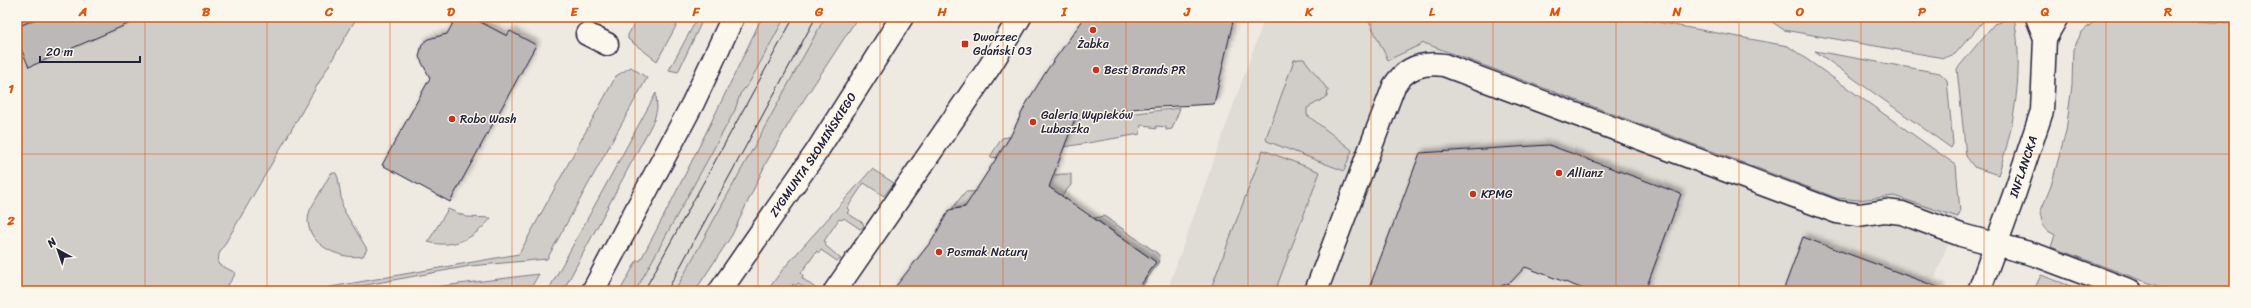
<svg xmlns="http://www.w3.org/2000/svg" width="2251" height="308" font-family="Sriracha,sans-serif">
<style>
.built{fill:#dfdbd5}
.green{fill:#d0cdc9;stroke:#797882}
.building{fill:#bcb8b8;stroke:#22223b;filter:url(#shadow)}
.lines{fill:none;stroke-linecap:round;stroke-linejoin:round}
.minor-casing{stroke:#22223b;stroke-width:25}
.major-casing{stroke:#22223b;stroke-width:25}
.minor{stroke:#fbf7ec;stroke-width:22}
.major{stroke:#fbf7ec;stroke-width:22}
.tram{stroke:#22223b;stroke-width:1}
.grid{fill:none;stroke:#de560e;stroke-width:1;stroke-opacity:0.55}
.poi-dot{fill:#c8321e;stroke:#fbf7ec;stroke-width:1.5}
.labels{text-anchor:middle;stroke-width:3;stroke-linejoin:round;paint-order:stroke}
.poi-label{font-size:12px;fill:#22223b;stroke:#fbf7ec;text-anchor:start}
.street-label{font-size:12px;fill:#22223b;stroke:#fbf7ec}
.neatline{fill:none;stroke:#de560e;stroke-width:1.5}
.grid-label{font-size:13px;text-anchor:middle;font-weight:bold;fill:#de560e}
</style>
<defs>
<filter id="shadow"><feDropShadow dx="3.5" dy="-3.5" stdDeviation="2" flood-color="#0004"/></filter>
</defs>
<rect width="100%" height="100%" fill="#eeeae2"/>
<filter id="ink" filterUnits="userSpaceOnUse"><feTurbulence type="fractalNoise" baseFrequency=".025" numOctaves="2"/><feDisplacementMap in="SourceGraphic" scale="8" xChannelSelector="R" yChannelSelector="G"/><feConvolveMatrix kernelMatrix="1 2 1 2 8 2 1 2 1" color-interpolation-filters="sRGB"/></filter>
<g filter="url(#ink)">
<g class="built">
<path d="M785,17H825L675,291H635L735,110L740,94L749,83Z"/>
<path d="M1265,17H1423L1960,212L1930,291H1167Z"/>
</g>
<g class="green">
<path d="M17,17H357L219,254L218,264L236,273L224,291H17Z"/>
<path d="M638,17H681L657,61L628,39V35Z"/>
<path d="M698,17H704L678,72L669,70Z"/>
<path d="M762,17H785L749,83L740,94L735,110L636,290L620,291L637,260L640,261C683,181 723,99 762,17Z"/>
<path d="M825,17H858L792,118L766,163L732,235L695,291H675Z"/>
<path d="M1367,17H1630L1788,46L1956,165L1960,212L1958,217L1894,196L1859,200L1837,198L1424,43L1388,60Z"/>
<path d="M1709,17H1745V20L1743,23L1739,22Z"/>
<path d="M1765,17H1987L1955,54L1944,58L1784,30Z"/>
<path d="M2014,17C2024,70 2015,124 1998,175L1974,167L1966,156L1957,69L1994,24Z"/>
<path d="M2099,17L2234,23V291H2171L2051,247L2055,235L2048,231L2043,225L2040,213L2051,186L2066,131L2072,85L2073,49L2082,32Z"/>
<path d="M1815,51L1940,73L1947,80L1953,144L1951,148Z"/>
<path d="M1299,59H1304L1328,90L1327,97L1307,108V115L1352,150L1344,171L1267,141L1266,138L1294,60Z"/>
<path d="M631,67L647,78L547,259L470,266L333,291H308L519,254L616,76Z"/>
<path d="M656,93L657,109L654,120L563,291H548Z"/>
<path d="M1180,108L1172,129L1166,130V127L1156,126V129L1151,128V126L1141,125L1140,134L1000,158L990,157L1002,138L1071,127L1075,120Z"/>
<path d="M1263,150L1320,172L1275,291H1210Z"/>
<path d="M872,169L894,183L884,196L864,183L847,208L849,210L847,213L863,223L864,227L860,229L844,218L842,220L839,219L824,241L826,242L825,245L841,259L837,261L821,250L819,253L817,251L801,273L803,275L802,278L819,291H809L798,283L796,286L793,284L789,291H767L783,269Z"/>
<path d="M331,173H336L338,178L343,209L367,249L363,256C337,261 299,240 310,210Z"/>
<path d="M1062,174H1071V185L1062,196L1056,192L1018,198L1019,180Z"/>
<path d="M997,191V201L952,209L965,192Z"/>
<path d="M448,209L467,217L491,218C475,238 454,249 428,242Z"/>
<path d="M1104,216L1157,253L1160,257L1158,263L1141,288L1139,287L1156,262L1094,218Z"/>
<path d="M539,274L529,291H403Z"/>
<path d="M2041,275L2084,291H2049L2036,286Z"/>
</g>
<g class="building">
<path d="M41,17H144L29,67L17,40V27Z"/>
<path d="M456,17H471L507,36L510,31L536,45L450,202L382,165L430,78L419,57L422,44L428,39L447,34Z"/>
<path d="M1085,17H1234L1214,104L1141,108L1076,116L1049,187L1156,262L1137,291H892L933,239L949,210L965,207L1010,137L1026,104L1047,70Z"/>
<path d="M1549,145L1681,194L1645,291H1589L1525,267L1511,282L1501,286L1499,291H1368L1420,153Z"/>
<path d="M1803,237L1940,288V291H1783Z"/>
</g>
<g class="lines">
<defs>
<g id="minor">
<path d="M587,34L607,44"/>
<path d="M2045,38L2057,17"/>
<path d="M835,291L990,66L1020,17"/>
<path d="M1316,291L1394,86C1406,67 1423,62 1444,65L1837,212L1859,215L1885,211L1902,213L1961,235L2036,255L2131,291"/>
<path id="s1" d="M1979,291L2014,195L2042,111L2045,38L2037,17"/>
</g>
<g id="major">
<path d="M593,291L693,103L733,17"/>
<path id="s2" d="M720,291L817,151L902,17"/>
</g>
</defs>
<use href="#minor" class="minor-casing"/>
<use href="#major" class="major-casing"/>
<use href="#minor" class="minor"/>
<use href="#major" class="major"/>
<g class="tram">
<path d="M644,291L794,17"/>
<path d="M667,291L816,17"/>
</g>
</g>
</g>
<path class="grid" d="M145,17V291M267,17V291M390,17V291M512,17V291M635,17V291M758,17V291M880,17V291M1003,17V291M1126,17V291M1248,17V291M1371,17V291M1493,17V291M1616,17V291M1739,17V291M1861,17V291M1984,17V291M2106,17V291M17,154H2234"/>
<g class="poi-dot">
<circle cx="1093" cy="30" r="4"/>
<rect x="961" y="40" width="8" height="8" rx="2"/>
<circle cx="1096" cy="70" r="4"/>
<circle cx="452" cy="119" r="4"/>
<circle cx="1033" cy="122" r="4"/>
<circle cx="1559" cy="173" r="4"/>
<circle cx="1473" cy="194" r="4"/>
<circle cx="939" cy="252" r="4"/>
</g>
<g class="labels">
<g class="poi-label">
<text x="973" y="41">Dworzec<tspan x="973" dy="14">Gdański 03</tspan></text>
<text x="1093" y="48" text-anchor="middle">Żabka</text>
<text x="1104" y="74">Best Brands PR</text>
<text x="1041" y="119">Galeria Wypieków<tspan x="1041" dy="14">Lubaszka</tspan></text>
<text x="460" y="123">Robo Wash</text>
<text x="1567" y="177">Allianz</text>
<text x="1481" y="198">KPMG</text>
<text x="947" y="256">Posmak Natury</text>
</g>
<g class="street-label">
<text dy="4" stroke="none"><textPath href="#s2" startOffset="165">ZYGMUNTA SŁOMIŃSKIEGO</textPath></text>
<text dy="4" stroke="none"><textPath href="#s1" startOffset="132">INFLANCKA</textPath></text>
</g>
</g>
<rect width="2251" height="308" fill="none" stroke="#fbf7ec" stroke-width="44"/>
<g transform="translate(58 250) rotate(320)" stroke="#fbf7ec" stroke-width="3" paint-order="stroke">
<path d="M0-3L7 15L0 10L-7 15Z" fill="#22223b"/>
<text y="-6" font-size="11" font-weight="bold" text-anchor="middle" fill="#22223b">N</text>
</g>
<path d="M40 56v6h100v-6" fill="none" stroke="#22223b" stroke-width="2"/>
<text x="46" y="56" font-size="12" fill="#22223b" stroke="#fbf7ec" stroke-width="3" paint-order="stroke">20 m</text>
<rect x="22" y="22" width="2207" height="264" class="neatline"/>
<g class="grid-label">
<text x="83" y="16">A</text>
<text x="206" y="16">B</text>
<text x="329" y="16">C</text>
<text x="451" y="16">D</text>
<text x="574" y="16">E</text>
<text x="696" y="16">F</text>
<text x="819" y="16">G</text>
<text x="942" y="16">H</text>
<text x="1064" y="16">I</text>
<text x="1187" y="16">J</text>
<text x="1309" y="16">K</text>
<text x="1432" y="16">L</text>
<text x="1555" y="16">M</text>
<text x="1677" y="16">N</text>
<text x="1800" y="16">O</text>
<text x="1922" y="16">P</text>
<text x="2045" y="16">Q</text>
<text x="2168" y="16">R</text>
<text x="11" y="93">1</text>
<text x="11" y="225">2</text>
</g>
</svg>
